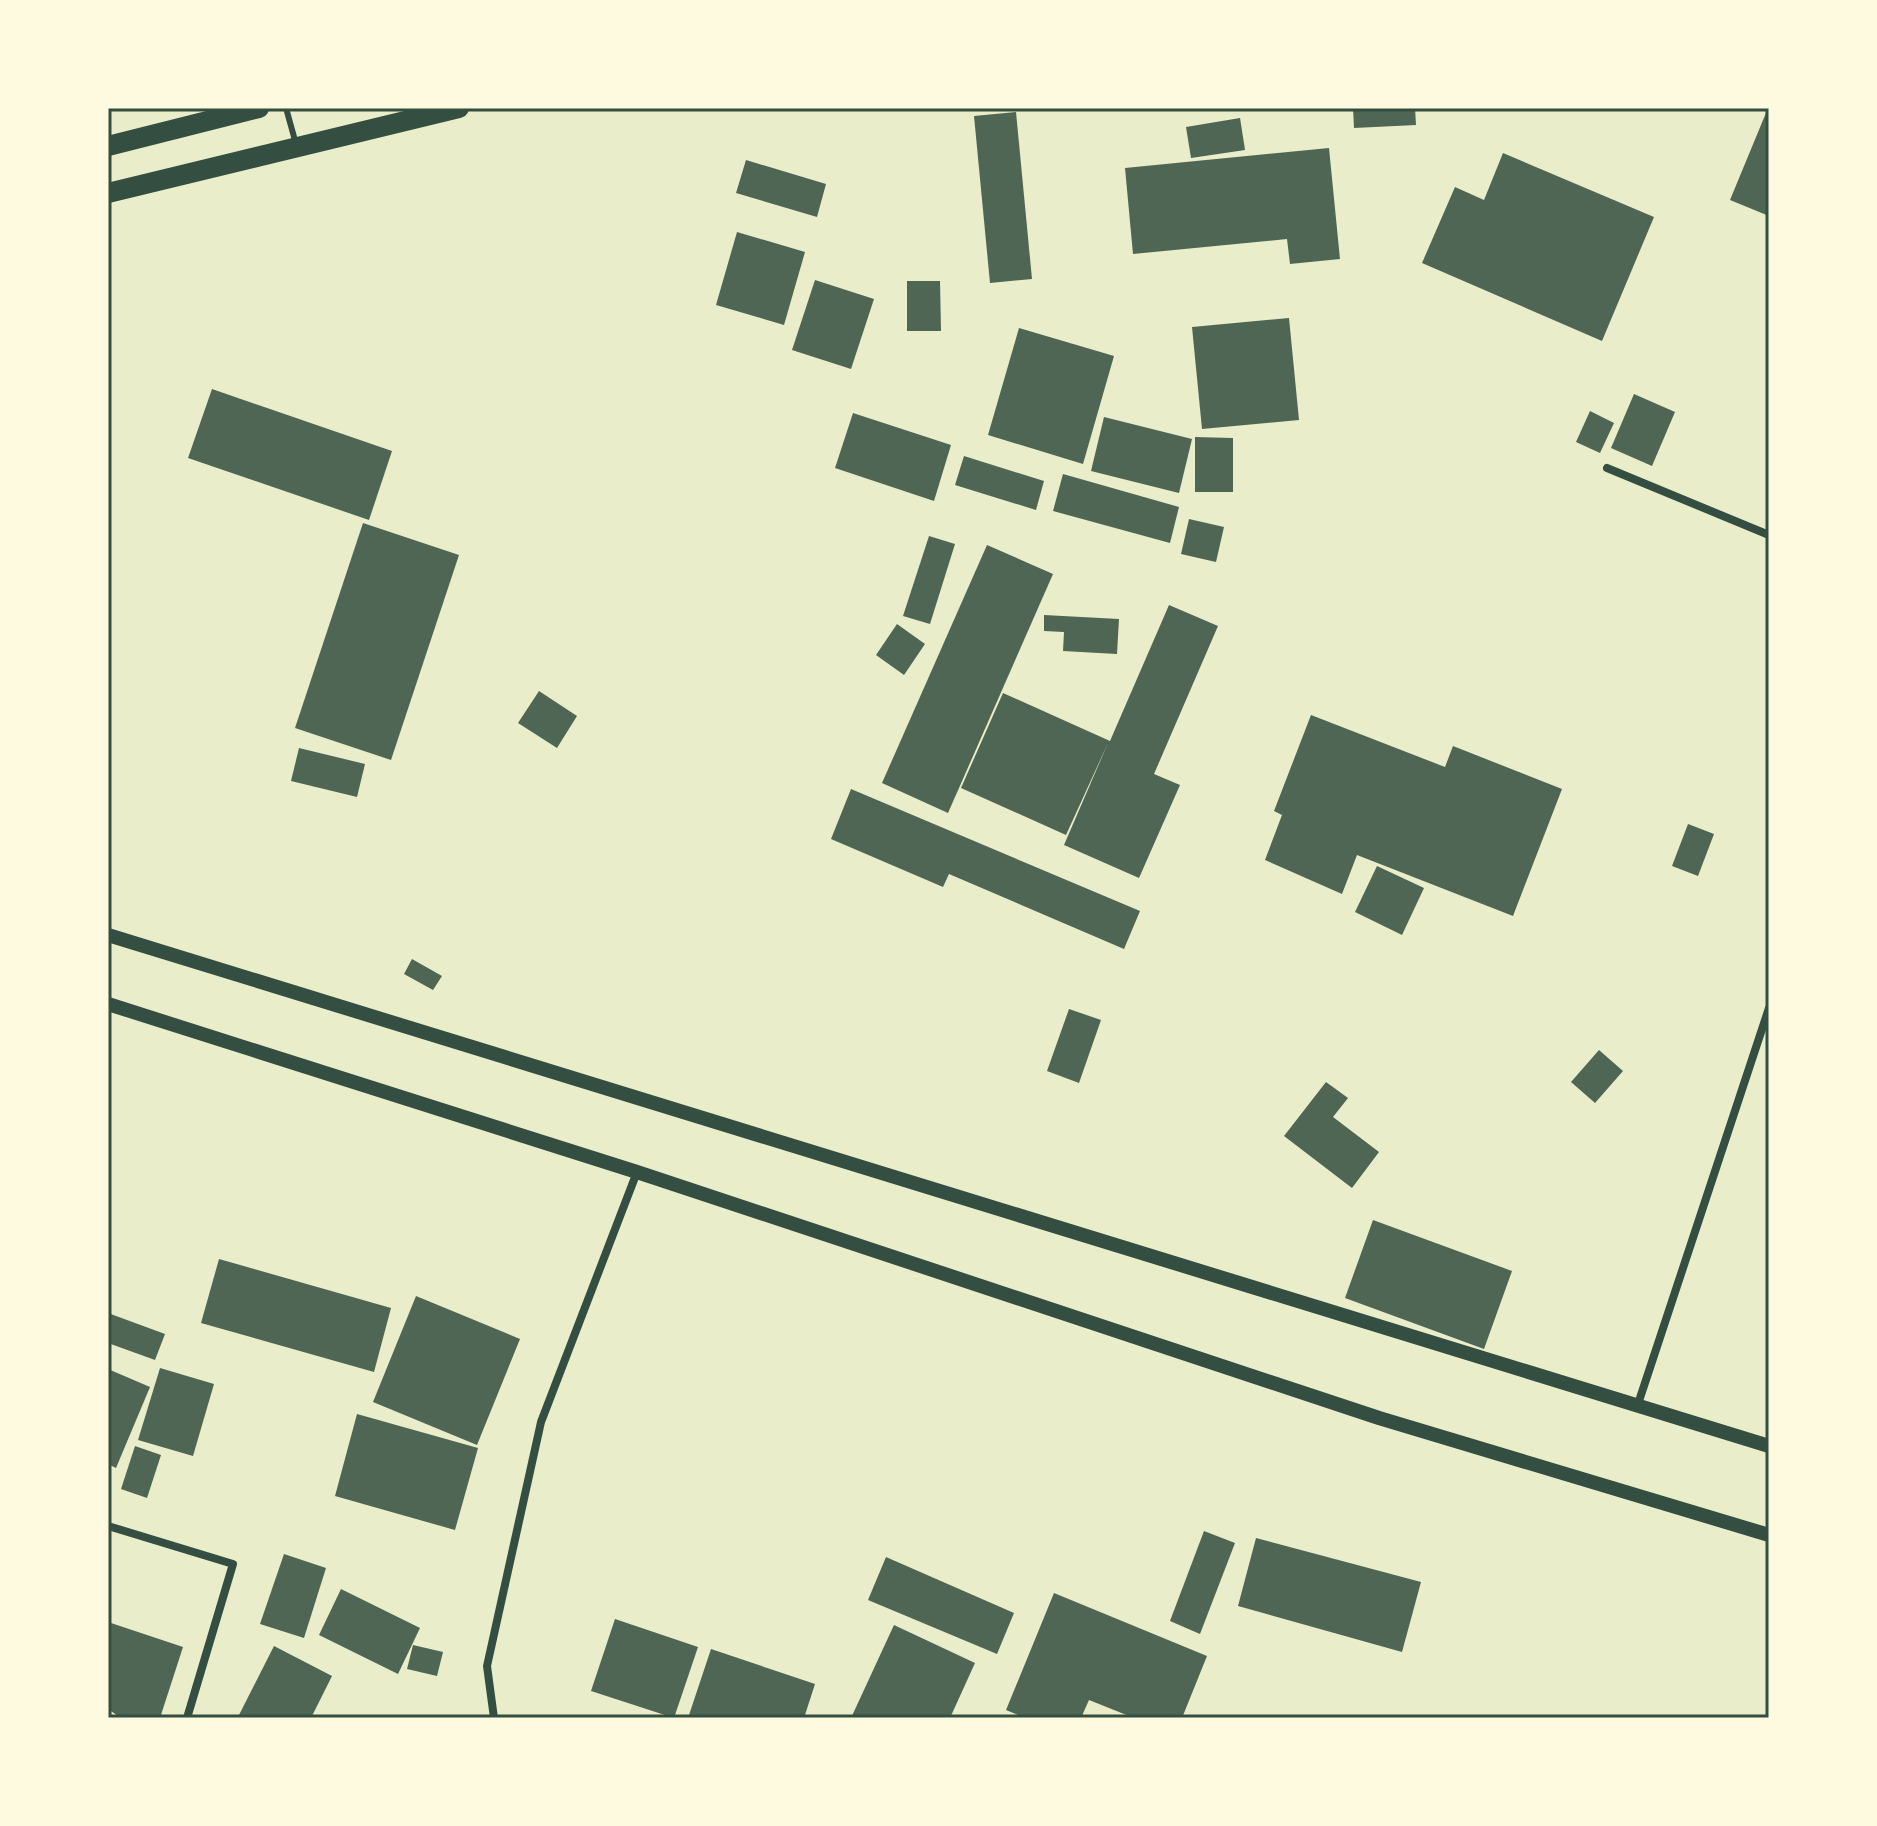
<svg xmlns="http://www.w3.org/2000/svg" width="1877" height="1826" font-family="'Source Sans 3',sans-serif">
<style>
.building{fill:#4f6655}
.lines{fill:none;stroke-linecap:round;stroke-linejoin:round}
.service{stroke:#344e41;stroke-width:6}
.minor{stroke:#344e41;stroke-width:8}
.tertiary{stroke:#344e41;stroke-width:14}
.primary{stroke:#344e41;stroke-width:20}
.neatline{fill:none;stroke:#344e41;stroke-width:3}
</style>
<rect width="100%" height="100%" fill="#e9edc9"/>
<g class="building">
<path d="M1353,108H1415L1416,125L1354,128Z"/>
<path d="M1768,108H1769V216L1730,200Z"/>
<path d="M1016,112L1032,279L990,283L974,116Z"/>
<path d="M1240,118L1245,150L1191,158L1186,127Z"/>
<path d="M1329,148L1340,259L1290,264L1287,239L1133,254L1125,168Z"/>
<path d="M1503,153L1654,217L1602,341L1422,263L1455,187L1484,200Z"/>
<path d="M746,160L826,184L817,217L736,193Z"/>
<path d="M737,232L805,252L784,325L716,305Z"/>
<path d="M815,280L874,299L851,369L792,350Z"/>
<path d="M907,281H940L941,331H907Z"/>
<path d="M1289,318L1299,420L1202,429L1192,327Z"/>
<path d="M1019,328L1114,356L1083,464L988,435Z"/>
<path d="M212,389L392,451L369,520L188,458Z"/>
<path d="M1634,394L1675,412L1652,466L1611,448Z"/>
<path d="M1590,411L1614,423L1600,453L1576,442Z"/>
<path d="M853,413L951,445L934,501L835,468Z"/>
<path d="M1104,417L1192,439L1179,493L1091,471Z"/>
<path d="M1195,437L1233,438V492H1195Z"/>
<path d="M964,456L1044,481L1036,510L955,485Z"/>
<path d="M1063,474L1179,507L1170,543L1053,511Z"/>
<path d="M1189,519L1224,527L1216,562L1181,554Z"/>
<path d="M363,523L459,555L391,760L295,728Z"/>
<path d="M929,536L955,544L930,624L903,616Z"/>
<path d="M987,545L1053,574L948,813L882,783Z"/>
<path d="M1169,605L1218,626L1154,774L1180,785L1139,878L1064,845L1108,743L1066,835L961,788L1003,693L1110,741Z"/>
<path d="M1044,615L1119,619L1117,654L1063,651L1064,632L1044,631Z"/>
<path d="M897,624L925,644L904,675L876,655Z"/>
<path d="M539,691L577,716L557,748L518,723Z"/>
<path d="M1311,715L1445,767L1453,746L1562,789L1513,916L1357,855L1342,894L1265,860L1282,815L1274,811Z"/>
<path d="M299,748L365,764L357,797L291,781Z"/>
<path d="M851,789L1140,911L1124,949L949,874L943,887L831,839Z"/>
<path d="M1688,824L1714,834L1698,876L1672,866Z"/>
<path d="M1377,866L1424,888L1402,935L1355,912Z"/>
<path d="M412,959L442,976L433,990L404,974Z"/>
<path d="M1069,1009L1101,1020L1079,1083L1047,1071Z"/>
<path d="M1599,1050L1623,1071L1595,1103L1571,1082Z"/>
<path d="M1326,1082L1348,1098L1333,1117L1379,1152L1352,1188L1284,1136Z"/>
<path d="M1373,1220L1512,1271L1484,1349L1345,1298Z"/>
<path d="M219,1259L391,1308L374,1372L201,1323Z"/>
<path d="M416,1296L520,1339L477,1445L373,1402Z"/>
<path d="M108,1313L165,1334L155,1360L108,1343Z"/>
<path d="M160,1368L214,1384L193,1456L138,1440Z"/>
<path d="M108,1369L150,1387L116,1468L108,1464Z"/>
<path d="M357,1414L478,1448L455,1530L335,1496Z"/>
<path d="M135,1446L161,1455L147,1498L121,1489Z"/>
<path d="M1204,1531L1235,1543L1200,1634L1170,1621Z"/>
<path d="M1256,1538L1421,1582L1402,1652L1238,1606Z"/>
<path d="M284,1554L326,1568L304,1638L260,1624Z"/>
<path d="M886,1557L1014,1613L997,1654L868,1600Z"/>
<path d="M341,1589L420,1628L398,1674L319,1635Z"/>
<path d="M1054,1593L1207,1656L1182,1718H1134L1089,1700L1081,1718H1025L1006,1710Z"/>
<path d="M615,1619L698,1647L674,1718L591,1691Z"/>
<path d="M108,1622L183,1647L160,1718H121L108,1709Z"/>
<path d="M894,1625L975,1663L950,1718H851Z"/>
<path d="M413,1645L443,1652L437,1676L407,1669Z"/>
<path d="M274,1646L332,1676L311,1718L238,1717Z"/>
<path d="M711,1649L815,1684L804,1718L778,1715L776,1718H688Z"/>
</g>
<g class="lines">
<path class="service" d="M286,108L296,144"/>
<g class="minor">
<path d="M1607,468L1769,535"/>
<path d="M1638,1404L1769,1008"/>
<path d="M108,1526L233,1564L187,1718"/>
<path d="M494,1718L487,1666L541,1422L637,1172"/>
</g>
<g class="tertiary">
<path d="M108,935L1769,1446"/>
<path d="M108,1004L637,1172L1379,1418L1769,1535"/>
</g>
<g class="primary">
<path d="M108,146L259,108"/>
<path d="M108,193L459,108"/>
</g>
</g>
<rect width="1877" height="1826" fill="none" stroke="#fefae0" stroke-width="220"/>
<rect x="110" y="110" width="1657" height="1606" class="neatline"/>
</svg>
